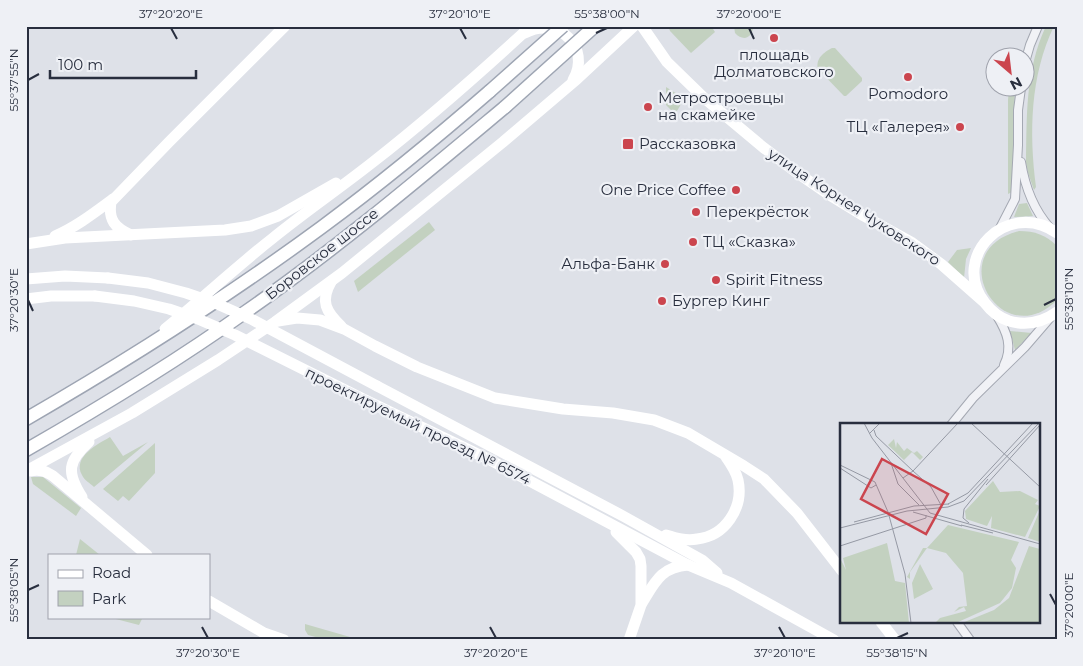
<svg xmlns="http://www.w3.org/2000/svg" width="1083" height="666" font-family="Montserrat,sans-serif">
<style>
.green{fill:#c3d1c0}
.lines{fill:none;stroke-linecap:round;stroke-linejoin:round}
.street-casing{stroke:#a4a8b2;stroke-width:10}
.primary-casing{stroke:#9ea5b3;stroke-width:15}
.street{stroke:#f1f2f6;stroke-width:8}
.secondary{stroke:#fff;stroke-width:11}
.primary{stroke:#fff;stroke-width:12}
.primary-bridge-casing{stroke:#9ea5b3;stroke-width:15;stroke-linecap:butt}
.secondary-bridge{stroke:#fff;stroke-width:11}
.primary-bridge{stroke:#fff;stroke-width:12}
.ticks{fill:none;stroke:#282e3e;stroke-width:2}
.poi-dot{fill:#cb454e;stroke:#eef0f5;stroke-width:2}
.labels{text-anchor:middle;stroke-width:4.5;stroke-linejoin:round;paint-order:stroke}
.poi-label{font-size:15px;fill:#282e3e;stroke:#eef0f5;text-anchor:start}
.street-label{font-size:15px;fill:#282e3e;stroke:#eef0f5}
.inset-road{fill:none;stroke:#9599a4;stroke-width:1}
.view{fill:#cb454e;fill-opacity:0.15;stroke:#cb454e;stroke-width:2.5}
.inset-edge{fill:none;stroke:#282e3e;stroke-width:2.5}
.neatline{fill:none;stroke:#282e3e;stroke-width:2}
.ticks-label{font-size:12px;text-anchor:middle;fill:#282e3e}
</style>
<rect width="100%" height="100%" fill="#dee1e8"/>
<g class="green">
<path d="M668,26H711L715,32L691,53L670,31Z"/>
<path d="M734,26H753C753,38 743,42 735,33Z"/>
<path d="M1046,26H1054C1030,76 1029,133 1036,187L1034,190L1028,173L1026,163C1027,115 1025,71 1046,26Z"/>
<path d="M832,48H835L862,78V81L846,96H844L818,69C815,59 824,52 832,48Z"/>
<path d="M666,87L682,97C682,104 679,108 675,114L666,105Z"/>
<path d="M1009,88H1015L1012,192L1008,194V100Z"/>
<path d="M1027,203L1033,216L1014,217L1019,204Z"/>
<path d="M429,222L435,230L358,292L354,281Z"/>
<path d="M1019,231C1035,231 1046,235 1057,246V300C1002,355 940,251 1019,231Z"/>
<path d="M971,248L966,259L964,278L948,262L957,250Z"/>
<path d="M1010,331L1032,333L1015,350Z"/>
<path d="M110,437L123,456L148,442L94,487C90,483 84,480 82,475C72,457 98,444 110,437Z"/>
<path d="M155,443V473L129,501L123,496L118,501L103,489Z"/>
<path d="M31,477H43L81,508L76,516L33,484Z"/>
<path d="M80,539L100,555H76Z"/>
<path d="M108,617H143L139,625Z"/>
<path d="M305,624L357,639L327,640L308,635L305,630Z"/>
</g>
<g class="lines">
<defs>
<g id="street">
<path d="M1026,59L1030,45L1038,26"/>
<path d="M1021,162C1025,187 1033,209 1050,228"/>
<path d="M1000,228L1015,199L1018,145V110L1021,88"/>
<path d="M997,316C1007,332 1013,347 1004,365"/>
<path d="M951,425L973,398L1025,347L1050,318"/>
<path d="M957,622L970,640"/>
</g>
<g id="primary">
<path d="M26,419C128,360 227,297 322,227C380,184 436,138 490,91"/>
<path d="M26,450C101,407 174,363 244,313C335,250 420,178 505,107"/>
</g>
</defs>
<use href="#street" class="street-casing"/>
<use href="#primary" class="primary-casing"/>
<use href="#street" class="street"/>
<g class="secondary">
<path d="M642,26L667,62L703,97L764,148L796,172L828,194L864,216L911,242L941,264L983,301"/>
<path d="M525,33C558,15 592,48 573,80"/>
<path d="M1057,233C1008,198 949,257 985,303C991,311 1000,318 1009,321C1026,326 1043,322 1057,312"/>
<path d="M131,235C115,228 108,220 111,202L169,142L285,26"/>
<path d="M55,236C76,227 94,213 113,199"/>
<path d="M26,244L65,238L225,230L251,226L278,216L336,183"/>
<path d="M26,279L65,276L108,278"/>
<path d="M331,282C320,301 326,312 341,326"/>
<path d="M26,299L51,296H95"/>
<path d="M278,321L297,318L320,320L344,329L375,346L417,367L495,398L563,409L613,413L654,420L688,433L744,466L764,479L797,513L842,571"/>
<path d="M165,329C202,299 236,267 273,238C305,212 340,188 373,162C428,119 480,73 531,26"/>
<path d="M377,386L623,516L702,560L717,573"/>
<path d="M359,397L490,460L688,565L731,583L834,640"/>
<path d="M26,471L132,413L218,360L275,322L342,273L503,142L577,79L634,26"/>
<path d="M30,471C40,469 45,471 53,476L147,555"/>
<path d="M82,497C66,472 68,461 89,442"/>
<path d="M616,532L636,552L640,559L641,566V605L629,640"/>
<path d="M666,535C676,538 686,541 697,539C725,536 744,508 738,480C736,471 731,464 726,457"/>
<path d="M209,601L264,633L284,640"/>
<path d="M642,603C655,582 661,567 688,565"/>
<path d="M881,622L895,640"/>
</g>
<use href="#primary" class="primary"/>
<defs>
<g id="primary-bridge">
<path d="M490,91L563,26"/>
<path d="M505,107L595,26"/>
</g>
</defs>
<use href="#primary-bridge" class="primary-bridge-casing"/>
<g class="secondary-bridge">
<path d="M108,278L148,283L186,293L215,303L251,319L377,386"/>
<path d="M95,296L134,301L169,309L198,319L235,335L359,397"/>
</g>
<use href="#primary-bridge" class="primary-bridge"/>
</g>
<path class="ticks" d="M171,28L177,39M460,28L466,39M749,28L754,39M596,33L607,28M28,80L39,74M28,300L33,311M1044,305L1056,299M28,590L39,585M1050,594L1056,605M202,627L208,638M490,627L496,638M779,627L785,638M897,638L908,633"/>
<g class="poi-dot">
<circle cx="774" cy="38" r="5"/>
<circle cx="908" cy="77" r="5"/>
<circle cx="648" cy="107" r="5"/>
<circle cx="960" cy="127" r="5"/>
<rect x="622" y="138" width="12" height="12" rx="2.5"/>
<circle cx="736" cy="190" r="5"/>
<circle cx="696" cy="212" r="5"/>
<circle cx="693" cy="242" r="5"/>
<circle cx="665" cy="264" r="5"/>
<circle cx="716" cy="280" r="5"/>
<circle cx="662" cy="301" r="5"/>
</g>
<g class="labels">
<g class="poi-label">
<text x="774" y="60" text-anchor="middle">площадь<tspan x="774" dy="17">Долматовского</tspan></text>
<text x="908" y="99" text-anchor="middle">Pomodoro</text>
<text x="658" y="103">Метростроевцы<tspan x="658" dy="17">на скамейке</tspan></text>
<text x="950" y="132" text-anchor="end">ТЦ «Галерея»</text>
<text x="639" y="149">Рассказовка</text>
<text x="726" y="195" text-anchor="end">One Price Coffee</text>
<text x="706" y="217">Перекрёсток</text>
<text x="703" y="247">ТЦ «Сказка»</text>
<text x="655" y="269" text-anchor="end">Альфа-Банк</text>
<text x="726" y="285">Spirit Fitness</text>
<text x="672" y="306">Бургер Кинг</text>
</g>
<g class="street-label">
<text transform="translate(854 207) rotate(33)" y="5">улица Корнея Чуковского</text>
<text transform="translate(322 254) rotate(-38)" y="5">Боровское шоссе</text>
<text transform="translate(418 426) rotate(26)" y="5">проектируемый проезд № 6574</text>
</g>
</g>
<g transform="translate(840 423)">
<rect width="200" height="200" fill="#dee1e8"/>
<path d="M54,16L56,25L57,19L64,28L67,25L74,30L77,28L83,34L80,37L72,29L64,37L68,41L48,22ZM153,58L160,69L180,68L198,77L195,81L200,83L185,114L151,105L152,93L147,103L126,96L125,88ZM200,87V119L188,115ZM108,102L179,119L171,137L176,145L172,165L160,180L116,200H95L100,195L126,188L124,184L114,189L119,184L127,183L123,150L106,130L87,125L70,149V156L67,154L83,125H87ZM47,120L55,158L65,160L69,200H0V135L6,147L3,135ZM189,123L200,126V200H122L154,187L169,175ZM80,141L93,166L74,176L72,160Z" fill="#c3d1c0"/>
<path class="inset-road" d="M24,0L32,15L90,90L200,121M131,0L200,64M34,7L36,13L73,48L118,0M29,11L40,0M51,40L58,61L79,82M0,42L35,59L48,89M0,45L31,65L36,62M63,55L73,48L91,64L101,82M146,62L200,2M108,81L128,70L193,0M48,89L65,151L71,200M73,89L122,103M14,99L74,83L109,81M129,100L123,95L124,86L148,56M121,102L153,110M0,105L67,88L108,84L124,78L199,0M0,123L86,95V92"/>
<path class="view" d="M42,36L108,71L86,111L21,76Z"/>
<rect width="200" height="200" class="inset-edge"/>
</g>
<rect width="1083" height="666" fill="none" stroke="#eef0f5" stroke-width="55"/>
<rect x="48" y="554" width="162" height="65" fill="#eef0f5" stroke="#9fa2ac"/>
<rect x="58" y="570" width="25" height="8" fill="#ffffff" stroke="#9fa2ac"/>
<text x="92" y="578" font-size="15" fill="#282e3e">Road</text>
<rect x="58" y="591" width="25" height="15" fill="#c3d1c0" stroke="#9fa2ac"/>
<text x="92" y="604" font-size="15" fill="#282e3e">Park</text>
<g transform="translate(1010 72) rotate(152)"><circle r="24" fill="#eef0f5" stroke="#9fa2ac"/>
<path d="M0-4L9 19L0 12L-9 19Z" fill="#cb454e"/>
<text y="-8" font-size="14" font-weight="bold" text-anchor="middle" fill="#282e3e">N</text>
</g>
<path d="M50 70v8h146v-8" fill="none" stroke="#282e3e" stroke-width="2.5"/>
<text x="58" y="70" font-size="15" fill="#282e3e" stroke="#eef0f5" stroke-width="4" paint-order="stroke">100 m</text>
<rect x="28" y="28" width="1028" height="610" class="neatline"/>
<g class="ticks-label">
<text x="171" y="18">37°20'20"E</text>
<text x="460" y="18">37°20'10"E</text>
<text x="607" y="18">55°38'00"N</text>
<text x="749" y="18">37°20'00"E</text>
<text transform="translate(14 80) rotate(-90)" y="4">55°37'55"N</text>
<text transform="translate(1069 299) rotate(-90)" y="4">55°38'10"N</text>
<text transform="translate(14 300) rotate(-90)" y="4">37°20'30"E</text>
<text transform="translate(14 590) rotate(-90)" y="4">55°38'05"N</text>
<text transform="translate(1069 605) rotate(-90)" y="4">37°20'00"E</text>
<text x="208" y="657">37°20'30"E</text>
<text x="496" y="657">37°20'20"E</text>
<text x="785" y="657">37°20'10"E</text>
<text x="897" y="657">55°38'15"N</text>
</g>
</svg>
